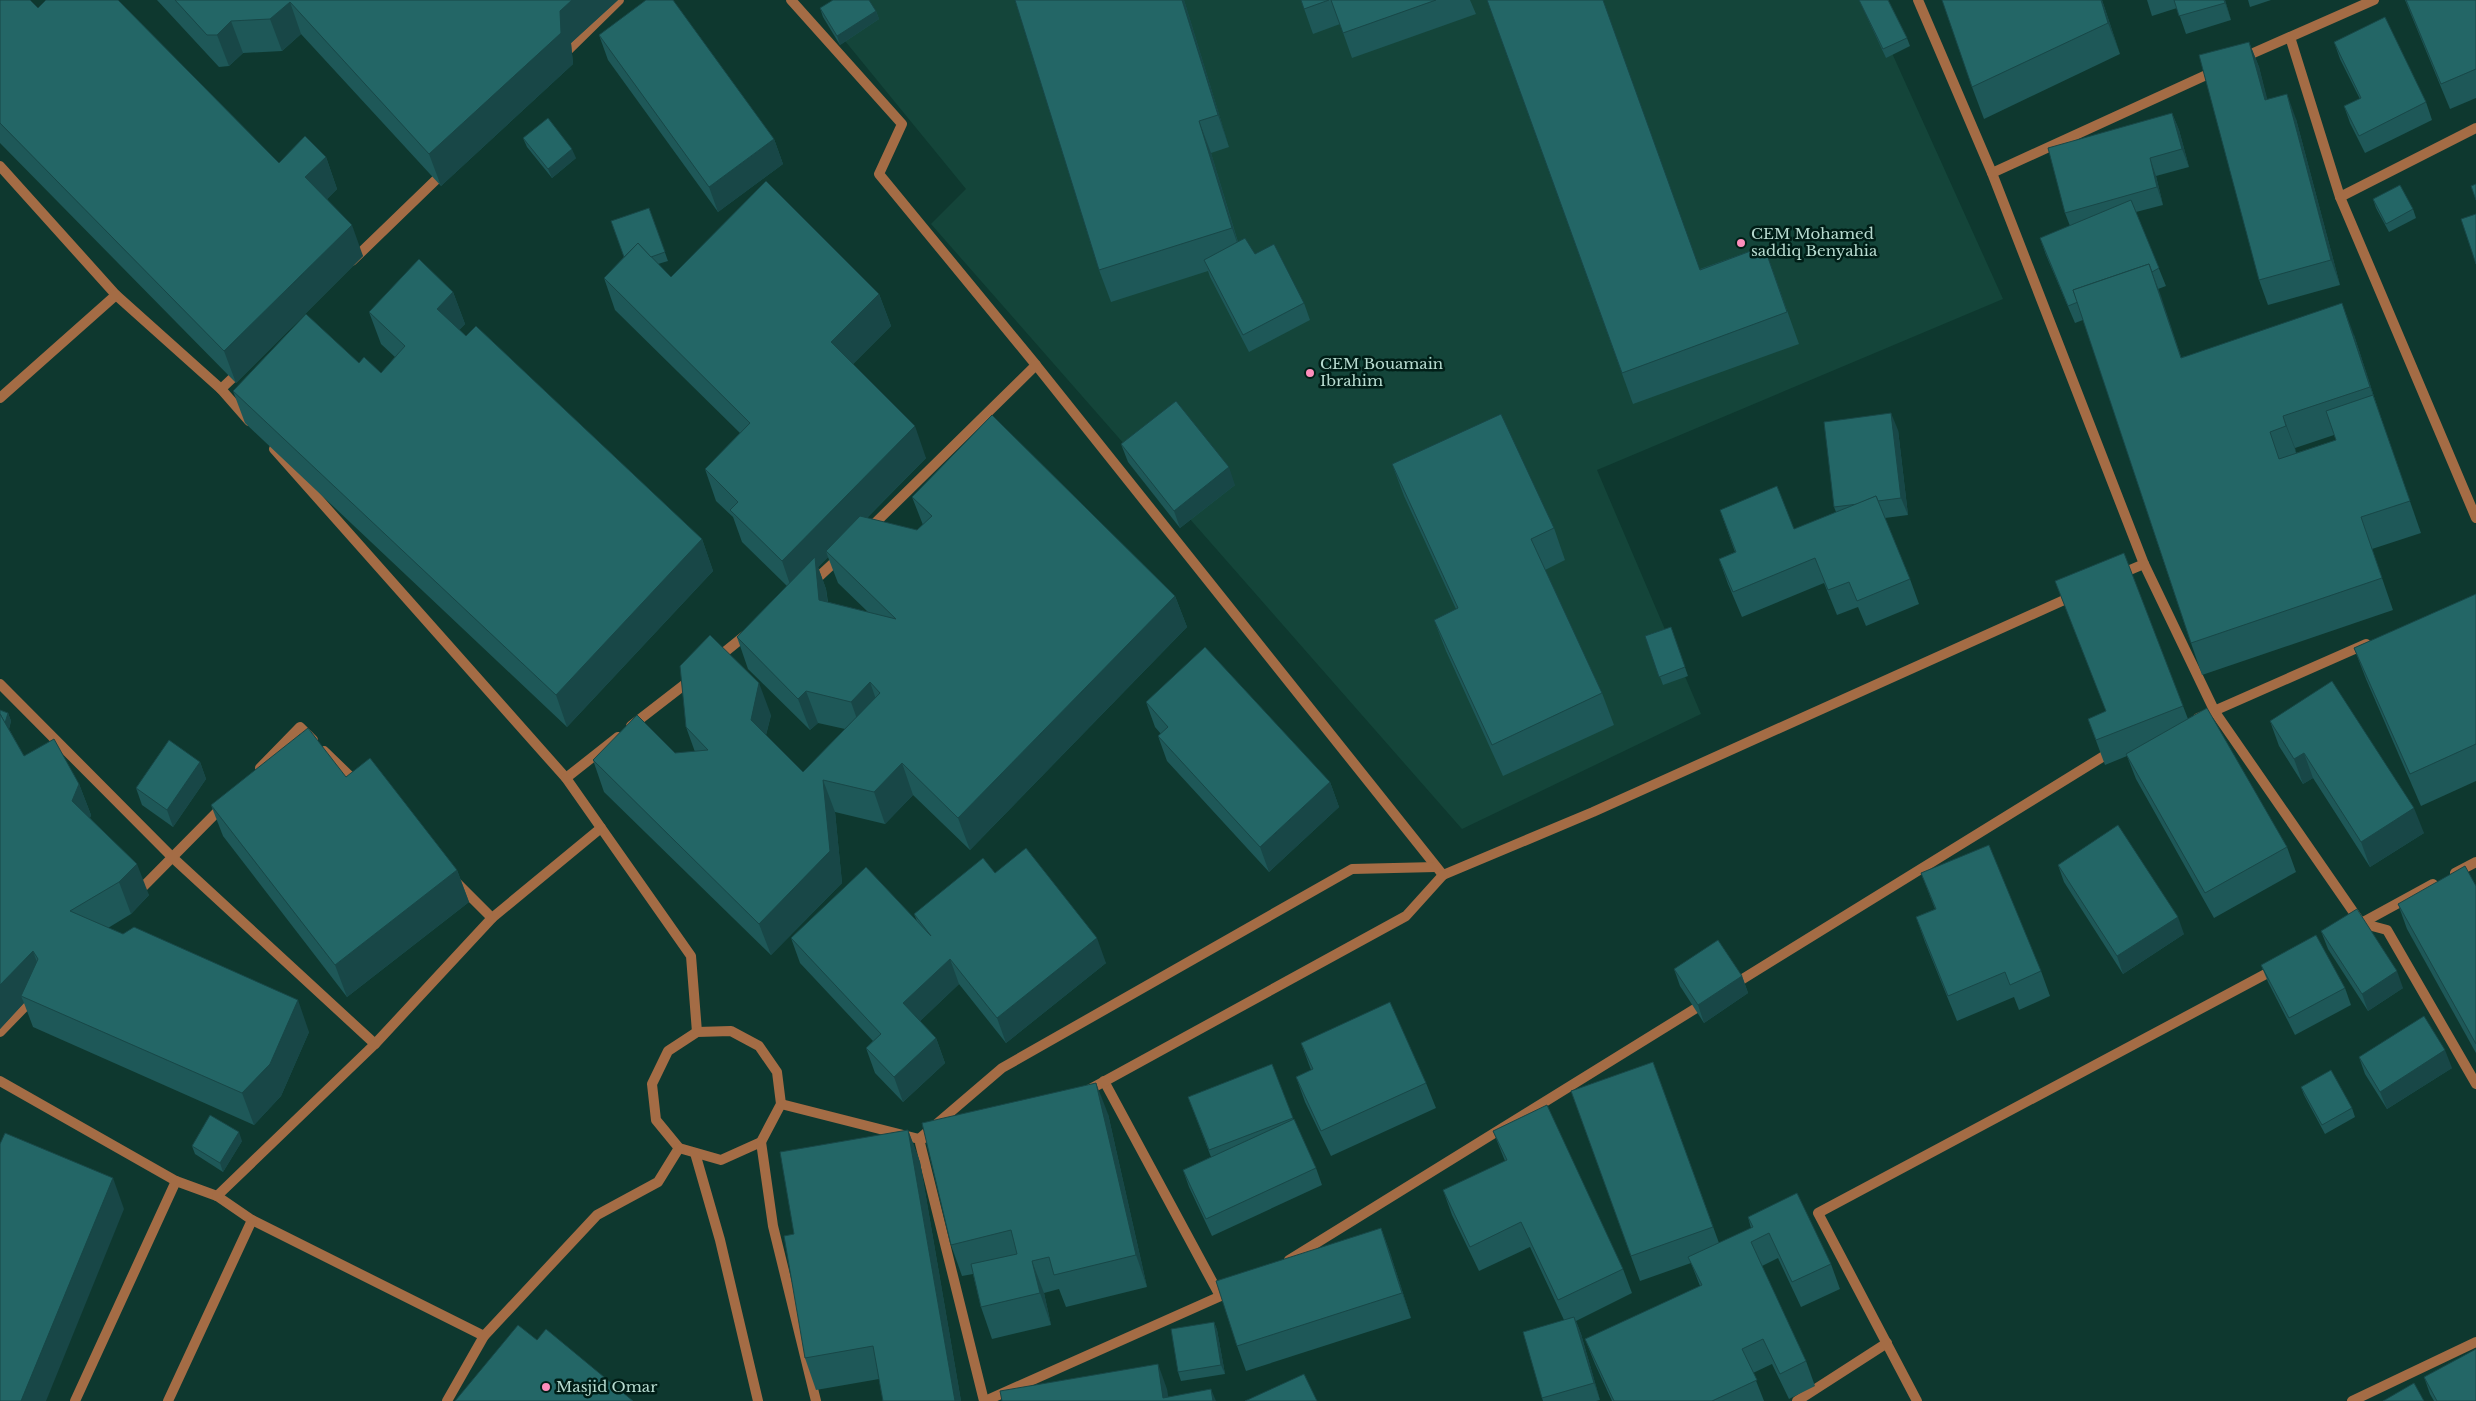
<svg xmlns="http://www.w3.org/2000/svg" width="2476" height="1401" font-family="'Libre Baskerville',serif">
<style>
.built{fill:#14453a}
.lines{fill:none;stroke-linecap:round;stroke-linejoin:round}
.street{stroke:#a46c45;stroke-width:10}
.wall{fill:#1e5858;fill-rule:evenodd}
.shaded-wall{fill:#184747}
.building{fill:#236666;stroke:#184747}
.poi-dot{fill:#fe8ebc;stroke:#001e17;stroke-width:2}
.labels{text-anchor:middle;stroke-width:5;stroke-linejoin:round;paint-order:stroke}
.poi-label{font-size:15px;fill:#b7dbd0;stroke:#001e17;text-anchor:start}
</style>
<rect width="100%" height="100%" fill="#0e382f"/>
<path class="built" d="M853,0H1868L2003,299L1597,470L1701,714L1462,829L931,224L966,189L823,14Z"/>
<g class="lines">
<g class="street">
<path d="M791,0L902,124L879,174L1036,365"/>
<path d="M1918,0L1992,173L2144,564L2215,712L2361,923L2387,930L2476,1084"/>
<path d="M2290,37L2340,197L2476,518"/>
<path d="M563,55L619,0"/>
<path d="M2242,58L2374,0"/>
<path d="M0,166L116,295L221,389L249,421"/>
<path d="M1992,173L2215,71"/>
<path d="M2340,197L2476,128"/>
<path d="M352,261L444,172"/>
<path d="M221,389L242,369"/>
<path d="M0,398L116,295"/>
<path d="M274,449L566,778L691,956L697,1032"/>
<path d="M868,530L1036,365L1443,875L1593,812L2073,596"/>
<path d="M2118,575L2144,564"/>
<path d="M812,583L841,556"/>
<path d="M716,659L747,634"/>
<path d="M0,684L172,857L375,1044"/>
<path d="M2198,718L2366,644"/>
<path d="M631,726L693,678"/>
<path d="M324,751L358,784"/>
<path d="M260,768L300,727L313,740"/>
<path d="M566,778L618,737"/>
<path d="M2455,873L2476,862"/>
<path d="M455,881L492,918"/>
<path d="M136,894L224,805"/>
<path d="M2358,925L2433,884"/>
<path d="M1733,985L2112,751"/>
<path d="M731,1031L759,1046L777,1072L781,1104L761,1142L721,1160L679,1148L656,1120L652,1084L668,1051L697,1032Z"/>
<path d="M0,1032L34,997"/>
<path d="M0,1081L176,1181L217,1196L252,1220L484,1336"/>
<path d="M1104,1081L1220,1296"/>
<path d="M1085,1092L1406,916L1443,875"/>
<path d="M781,1104L919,1139L984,1401"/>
<path d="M938,1135L919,1139L1002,1068L1352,869L1436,867"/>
<path d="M761,1142L773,1226L816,1401"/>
<path d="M695,1153L720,1240L758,1401"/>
<path d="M217,1196L375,1044L492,918L601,828"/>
<path d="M1289,1260L1706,1002"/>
<path d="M75,1401L176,1181"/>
<path d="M168,1401L252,1220"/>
<path d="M447,1401L484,1336L597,1215L658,1182L679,1148"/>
<path d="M985,1401L1232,1291"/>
<path d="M1797,1401L1887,1343"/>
<path d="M1917,1401L1818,1213L2277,968"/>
<path d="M2352,1401L2476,1342"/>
</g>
</g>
<g class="wall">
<path d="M0,0L38,8L279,163L326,157L337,189L327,199L363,256L236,383L0,143Z"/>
<path d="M157,0H618L571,43L573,64L441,186L301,34L282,51L243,53L229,66L219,67Z"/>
<path d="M1015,0H1184L1229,147L1211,153L1238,242L1255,254L1304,303L1310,320L1249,352L1210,277L1208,271L1111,302L1099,270Z"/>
<path d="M1301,0H1470L1476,14L1352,58L1340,24L1313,34Z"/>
<path d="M1487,0L1700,269L1764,246L1799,344L1633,404Z"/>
<path d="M1859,0H1888L1907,38L1910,46L1886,58Z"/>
<path d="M2102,0L2120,54L1984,119L1972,87Z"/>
<path d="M2147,0H2225L2231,20L2186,34L2177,8L2152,16Z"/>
<path d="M2248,0H2271L2250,7Z"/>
<path d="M2405,0H2476V98L2450,109Z"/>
<path d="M820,8L876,11L879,19L840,45L823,17Z"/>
<path d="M599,35L774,139L783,164L718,212L608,60Z"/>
<path d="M2249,42L2259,67L2267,100L2296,119L2340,285L2268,305L2259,280Z"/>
<path d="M2334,42L2426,102L2432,120L2365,153L2350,123L2344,106L2360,99L2340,59Z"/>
<path d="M2172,113L2179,130L2189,167L2156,176L2163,205L2136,212L2166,286L2158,289L2181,357L2354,335L2379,412L2421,533L2372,549L2393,610L2202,675L2191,643L2083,320L2075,323L2046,255L2040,238L2070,226L2065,213ZM2334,435L2336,440L2296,453L2295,448Z"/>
<path d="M523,138L576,158L552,178L527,147Z"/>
<path d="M2373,199L2413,209L2416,218L2389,232L2376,208Z"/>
<path d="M649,208L668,261L658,264L671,277L879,294L891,326L853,364L926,458L867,518L917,530L923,525L912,497L1175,596L1187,627L970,850L913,795L885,824L835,812L842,883L771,955L604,792L593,760L695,752L686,727L771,715L766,735L803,772L845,729L818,723L810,730L748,669L737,637L787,586L742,542L733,517L716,501L705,469L740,433L615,310L604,278L624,257ZM828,557L838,583L868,612L828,602L826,589L818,567Z"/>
<path d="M453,292L465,324L459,330L702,539L713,571L567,727L245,423L233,391L359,363L381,373L395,357L381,344L369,312Z"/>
<path d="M1898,430L1908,515L1885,518L1910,579L1919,604L1866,626L1858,607L1837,615L1824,583L1742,617L1728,584L1719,559L1735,552L1720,510L1794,529L1836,512L1834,507Z"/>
<path d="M1121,444L1235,485L1180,528L1128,462Z"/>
<path d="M1392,464L1554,528L1565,560L1545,570L1602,693L1614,725L1503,776L1446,651L1434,620L1456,609L1404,496Z"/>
<path d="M2055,581L2183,706L2188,719L2287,847L2296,872L2214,918L2136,779L2127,756L2105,765L2088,719L2106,711Z"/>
<path d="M2476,594V781L2421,806L2366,679L2354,648Z"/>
<path d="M1671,627L1688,676L1663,685L1645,636Z"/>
<path d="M1146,702L1330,782L1339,807L1269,872L1167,761L1158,736L1161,734L1155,727Z"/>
<path d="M0,710L8,713L11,721L9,729L24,756L79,784L91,815L90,818L149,895L131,914L108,928L309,1032L281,1096L254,1125L33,1027L24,1003L0,1029Z"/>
<path d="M2270,721L2424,833L2370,867L2313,778L2303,784L2279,746Z"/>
<path d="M200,762L206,779L173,827L142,805L136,788Z"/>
<path d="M346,777L457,870L469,902L347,997L223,836L211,805Z"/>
<path d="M2058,865L2184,934L2123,974L2064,882Z"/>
<path d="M995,873L1106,963L1006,1043L959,984L920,1021L936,1038L945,1063L903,1102L875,1073L866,1048L873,1041L800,963L791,938L917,921L914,914Z"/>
<path d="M1921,873L2041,971L2050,996L2019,1010L2014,997L1957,1021L1925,942L1916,917L1935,909Z"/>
<path d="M2476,886V1053L2407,929L2398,904Z"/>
<path d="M2321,931L2403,988L2368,1011L2328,949Z"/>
<path d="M2261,965L2345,988L2351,1005L2295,1035L2268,982Z"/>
<path d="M1674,969L1742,976L1748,993L1704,1023L1680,986Z"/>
<path d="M1301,1043L1426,1083L1436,1108L1331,1156L1305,1102L1296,1077L1311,1070Z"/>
<path d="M2359,1057L2452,1068L2387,1109L2365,1074Z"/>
<path d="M1653,1062L1719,1243L1751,1228L1748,1217L1831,1264L1840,1289L1801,1307L1778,1258L1762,1266L1806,1361L1815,1386L1789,1399L1772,1364L1753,1373L1764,1401H1612L1595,1364L1585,1339L1700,1286L1691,1263L1640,1281L1571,1091Z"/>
<path d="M1272,1064L1293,1119L1316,1168L1322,1185L1212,1236L1189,1187L1183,1170L1211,1157L1188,1097Z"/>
<path d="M2301,1087L2352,1108L2355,1117L2325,1134L2304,1095Z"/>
<path d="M1108,1114L1147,1287L1066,1307L1059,1289L1044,1293L1051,1325L992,1339L981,1307L973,1274L962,1276L951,1245Z"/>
<path d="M908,1130L920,1162L961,1401H883L879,1379L816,1390L805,1358L794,1234Z"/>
<path d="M1493,1131L1623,1269L1632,1293L1576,1321L1581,1334L1600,1400L1596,1401H1543L1542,1398L1564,1320L1530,1247L1479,1271L1452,1215L1443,1190L1505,1161Z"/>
<path d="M242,1141L223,1172L195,1154L192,1146Z"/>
<path d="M1381,1228L1390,1253L1411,1318L1246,1371L1237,1346Z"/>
<path d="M1214,1322L1217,1330L1225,1374L1181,1381L1178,1372Z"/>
<path d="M2424,1377L2476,1401H2434L2430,1394Z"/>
</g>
<g class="shaded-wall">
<path d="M572,0H618L571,43L573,64L441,186L429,154L560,11Z"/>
<path d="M1182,0H1184L1229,147L1218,115Z"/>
<path d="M2101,0H2102L2120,54L2108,23Z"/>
<path d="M2224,0H2225L2231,20Z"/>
<path d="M290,2L301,34L282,51L270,19Z"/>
<path d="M876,11L879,19L840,45L837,36Z"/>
<path d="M231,21L243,53L229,66L217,35Z"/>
<path d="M2249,42L2259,67L2274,125L2265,100Z"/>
<path d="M2287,94L2296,119L2340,285L2331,260Z"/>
<path d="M2172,113L2179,130L2189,167L2182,149Z"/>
<path d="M1199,121L1211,153L1243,260L1232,228Z"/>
<path d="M774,139L783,164L718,212L709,187Z"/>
<path d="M572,149L576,158L552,178L548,169Z"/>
<path d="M326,157L337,189L317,209L305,177Z"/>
<path d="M2150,158L2156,176L2163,205L2157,187Z"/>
<path d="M352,225L363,256L236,383L224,351Z"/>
<path d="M2149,264L2161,296L2192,390L2181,358Z"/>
<path d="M453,292L465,324L448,341L437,309Z"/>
<path d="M879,294L891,326L843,374L831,342Z"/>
<path d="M2342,303L2354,335L2379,412L2421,533L2370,387Z"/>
<path d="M1891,413L1898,430L1908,515L1901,498Z"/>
<path d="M2283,416L2295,448L2298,457L2286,426Z"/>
<path d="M915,426L926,458L830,555L826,551L828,557L818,567L826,589L831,632L793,593L782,561Z"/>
<path d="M1229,467L1235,485L1180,528L1174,511Z"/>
<path d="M702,539L713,571L567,727L556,695Z"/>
<path d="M1175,596L1187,627L970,850L958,818Z"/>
<path d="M870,682L881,714L862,733L851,702Z"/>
<path d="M759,683L771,715L762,751L751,720Z"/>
<path d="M806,691L818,723L810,730L798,699Z"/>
<path d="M8,713L11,721L7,737L4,728Z"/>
<path d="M2304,753L2313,778L2303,784L2294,759Z"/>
<path d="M200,762L206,779L173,827L167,810Z"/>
<path d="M902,763L913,795L885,824L874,792Z"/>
<path d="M823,780L835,812L842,883L771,955L759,924Z"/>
<path d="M1330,782L1339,807L1269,872L1260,847Z"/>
<path d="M79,784L91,815L83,833L72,801Z"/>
<path d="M2414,808L2424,833L2370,867L2361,842Z"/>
<path d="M137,864L149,895L131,914L119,882Z"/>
<path d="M457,870L469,902L347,997L335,965Z"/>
<path d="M2178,917L2184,934L2123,974L2117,956Z"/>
<path d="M1097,938L1106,963L1006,1043L997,1018Z"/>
<path d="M33,951L44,982L21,996L24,1003L0,1029V985Z"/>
<path d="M950,959L959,984L913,1028L903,1003Z"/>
<path d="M2397,971L2403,988L2368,1011L2362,994Z"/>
<path d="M1742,976L1748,993L1704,1023L1698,1005Z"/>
<path d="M298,1000L309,1032L281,1096L254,1125L242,1093Z"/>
<path d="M936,1038L945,1063L903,1102L894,1077Z"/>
<path d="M2445,1050L2452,1068L2387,1109L2380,1092Z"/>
<path d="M1096,1083L1108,1114L1147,1287L1136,1255Z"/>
<path d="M908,1130L920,1162L961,1401H955Z"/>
<path d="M239,1132L242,1141L223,1172L220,1163Z"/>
<path d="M113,1178L124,1209L46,1401H21Z"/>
<path d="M1381,1228L1390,1253L1411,1318L1402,1293Z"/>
<path d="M1032,1261L1044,1293L1051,1325L1040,1293Z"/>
<path d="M1574,1317L1581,1334L1600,1400L1594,1383Z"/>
<path d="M1214,1322L1217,1330L1225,1374L1221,1365Z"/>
<path d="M1158,1364L1167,1389L1169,1401L1163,1398Z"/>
<path d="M1211,1389L1216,1401H1213Z"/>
</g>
<g class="building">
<path d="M0,0H30L38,8L46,0H118L279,163L305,136L326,157L305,177L352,225L224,351L0,123Z"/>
<path d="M175,0H572L560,11L561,33L429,154L290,2L270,19L231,21L217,35H207Z"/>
<path d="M646,0H673L774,139L709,187L599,35Z"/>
<path d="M833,0H869L876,11L837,36L820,8Z"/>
<path d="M1015,0H1182L1218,115L1199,121L1232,228L1099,270Z"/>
<path d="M1301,0H1329L1304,9Z"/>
<path d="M1331,0H1436L1343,33Z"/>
<path d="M1487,0H1603L1700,270L1764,246L1787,312L1622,373Z"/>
<path d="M1859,0H1888L1907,38L1883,49Z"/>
<path d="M1942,0H2101L2108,23L1972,87Z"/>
<path d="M2174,0H2224L2225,3L2179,16Z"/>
<path d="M2406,0H2476V69L2441,84Z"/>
<path d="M2385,17L2426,102L2359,136L2344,106L2361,98L2334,42Z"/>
<path d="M2249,42L2265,100L2287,94L2331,260L2259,280L2199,55Z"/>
<path d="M2172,113L2182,149L2150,158L2157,187L2065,213L2048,148Z"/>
<path d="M548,118L572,149L548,169L523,138Z"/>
<path d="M766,181L879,294L831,342L915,426L782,561L730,510L738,502L705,469L750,423L604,278L638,243L671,277Z"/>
<path d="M2476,184V200L2471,186Z"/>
<path d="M2400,185L2413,209L2386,224L2373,199Z"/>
<path d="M2131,200L2159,268L2152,272L2149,264L2073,290L2078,302L2068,306L2040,238Z"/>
<path d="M649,208L665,252L651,257L638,243L624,257L611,221Z"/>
<path d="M2476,214V264L2461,219Z"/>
<path d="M1245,238L1255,254L1274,244L1304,303L1243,335L1204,260Z"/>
<path d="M419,259L453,292L437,309L466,336L476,326L702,539L556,695L233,391L306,314L359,363L364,357L381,373L405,346L369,312Z"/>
<path d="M2149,264L2181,358L2342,303L2370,387L2283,416L2286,426L2270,432L2279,459L2336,440L2326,411L2373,395L2410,501L2361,517L2382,578L2191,643L2073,290Z"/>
<path d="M1176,401L1229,467L1174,511L1121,444Z"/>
<path d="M1891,413L1901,498L1878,501L1876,496L1858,504L1834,507L1824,422Z"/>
<path d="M1501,414L1554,528L1531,539L1602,693L1492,745L1434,620L1458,608L1392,464Z"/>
<path d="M992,415L1175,596L958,818L902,763L874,792L823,780L830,851L759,924L593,760L637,715L675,753L708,750L686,727L680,666L710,635L759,683L751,720L803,772L880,693L870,682L851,702L806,691L798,699L737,637L815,557L819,600L896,619L826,551L860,516L917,530L932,516L912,497Z"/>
<path d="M1777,486L1794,529L1876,496L1910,579L1857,601L1849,582L1828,590L1815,558L1733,592L1719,559L1736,552L1720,510Z"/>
<path d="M2124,553L2183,706L2096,740L2088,719L2106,711L2055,581Z"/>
<path d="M2476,594V744L2410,774L2354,648Z"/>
<path d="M1671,627L1685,667L1659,677L1645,636Z"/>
<path d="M1205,647L1330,782L1260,847L1158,736L1168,727L1146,702Z"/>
<path d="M2332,681L2414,808L2361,842L2304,753L2294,759L2270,721Z"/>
<path d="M2207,708L2287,847L2205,893L2126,754Z"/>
<path d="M0,710L8,713L5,723L0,714Z"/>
<path d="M0,714L24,756L54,739L79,784L72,801L137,864L119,882L70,911L123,934L134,927L298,1000L270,1064L242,1093L21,996L38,959L33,951L0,985Z"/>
<path d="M308,728L346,777L370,758L457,870L335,965L211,805Z"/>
<path d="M169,740L200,762L167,810L136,788Z"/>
<path d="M2118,825L2178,917L2117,956L2058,865Z"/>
<path d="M1989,845L2041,971L2010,985L2005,972L1948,996L1916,917L1936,909L1921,873Z"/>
<path d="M1026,848L1097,938L997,1018L950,959L903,1003L936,1038L894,1077L866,1048L881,1034L791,938L866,867L931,936L914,914L983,858L995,873Z"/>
<path d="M2465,866L2476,886V1044L2398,904Z"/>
<path d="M2357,909L2397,971L2362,994L2321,931Z"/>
<path d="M2316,935L2345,988L2289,1018L2261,965Z"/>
<path d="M1718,940L1742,976L1698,1005L1674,969Z"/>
<path d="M1390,1002L1426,1083L1321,1131L1296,1077L1313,1069L1301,1043Z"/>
<path d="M2424,1016L2445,1050L2380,1092L2359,1057Z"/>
<path d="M1653,1062L1713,1227L1631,1256L1571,1091Z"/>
<path d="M1272,1064L1293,1118L1209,1150L1188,1097Z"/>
<path d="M2331,1070L2352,1108L2322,1125L2301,1087Z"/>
<path d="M1096,1083L1136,1255L1054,1275L1049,1257L1032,1261L1040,1293L981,1307L971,1264L1017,1254L1011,1230L951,1245L922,1123Z"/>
<path d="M1547,1105L1623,1269L1558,1300L1521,1222L1470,1247L1443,1190L1507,1160L1493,1131Z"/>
<path d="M210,1115L239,1132L220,1163L192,1146Z"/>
<path d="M1294,1119L1316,1168L1206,1219L1183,1170Z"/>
<path d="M908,1130L955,1401H883L873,1346L805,1358L784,1236L794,1234L780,1152Z"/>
<path d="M5,1133L113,1178L21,1401H0V1144Z"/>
<path d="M1797,1193L1831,1264L1792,1282L1769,1233L1751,1242L1806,1361L1780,1374L1763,1339L1742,1349L1757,1380L1712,1401H1614L1585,1339L1702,1285L1688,1257L1753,1227L1748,1217Z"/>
<path d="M1381,1228L1402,1293L1237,1346L1216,1281Z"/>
<path d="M1574,1317L1594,1383L1542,1398L1523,1332Z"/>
<path d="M1214,1322L1221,1365L1178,1372L1171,1329Z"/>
<path d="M518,1325L537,1340L546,1329L633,1401H455Z"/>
<path d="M2476,1349V1401H2437L2424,1377Z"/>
<path d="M1158,1364L1163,1398L1211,1389L1213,1401H1002L1000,1391Z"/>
<path d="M1304,1374L1317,1401H1245Z"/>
<path d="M2414,1383L2424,1401H2383Z"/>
</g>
<g class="poi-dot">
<circle cx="1741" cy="243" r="5"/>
<circle cx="1310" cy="373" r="5"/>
<circle cx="546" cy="1387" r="5"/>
</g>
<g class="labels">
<g class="poi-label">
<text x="1751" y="239">CEM Mohamed<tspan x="1751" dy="17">saddiq Benyahia</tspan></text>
<text x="1320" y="369">CEM Bouamain<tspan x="1320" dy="17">Ibrahim</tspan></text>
<text x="556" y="1392">Masjid Omar</text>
</g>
</g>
</svg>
